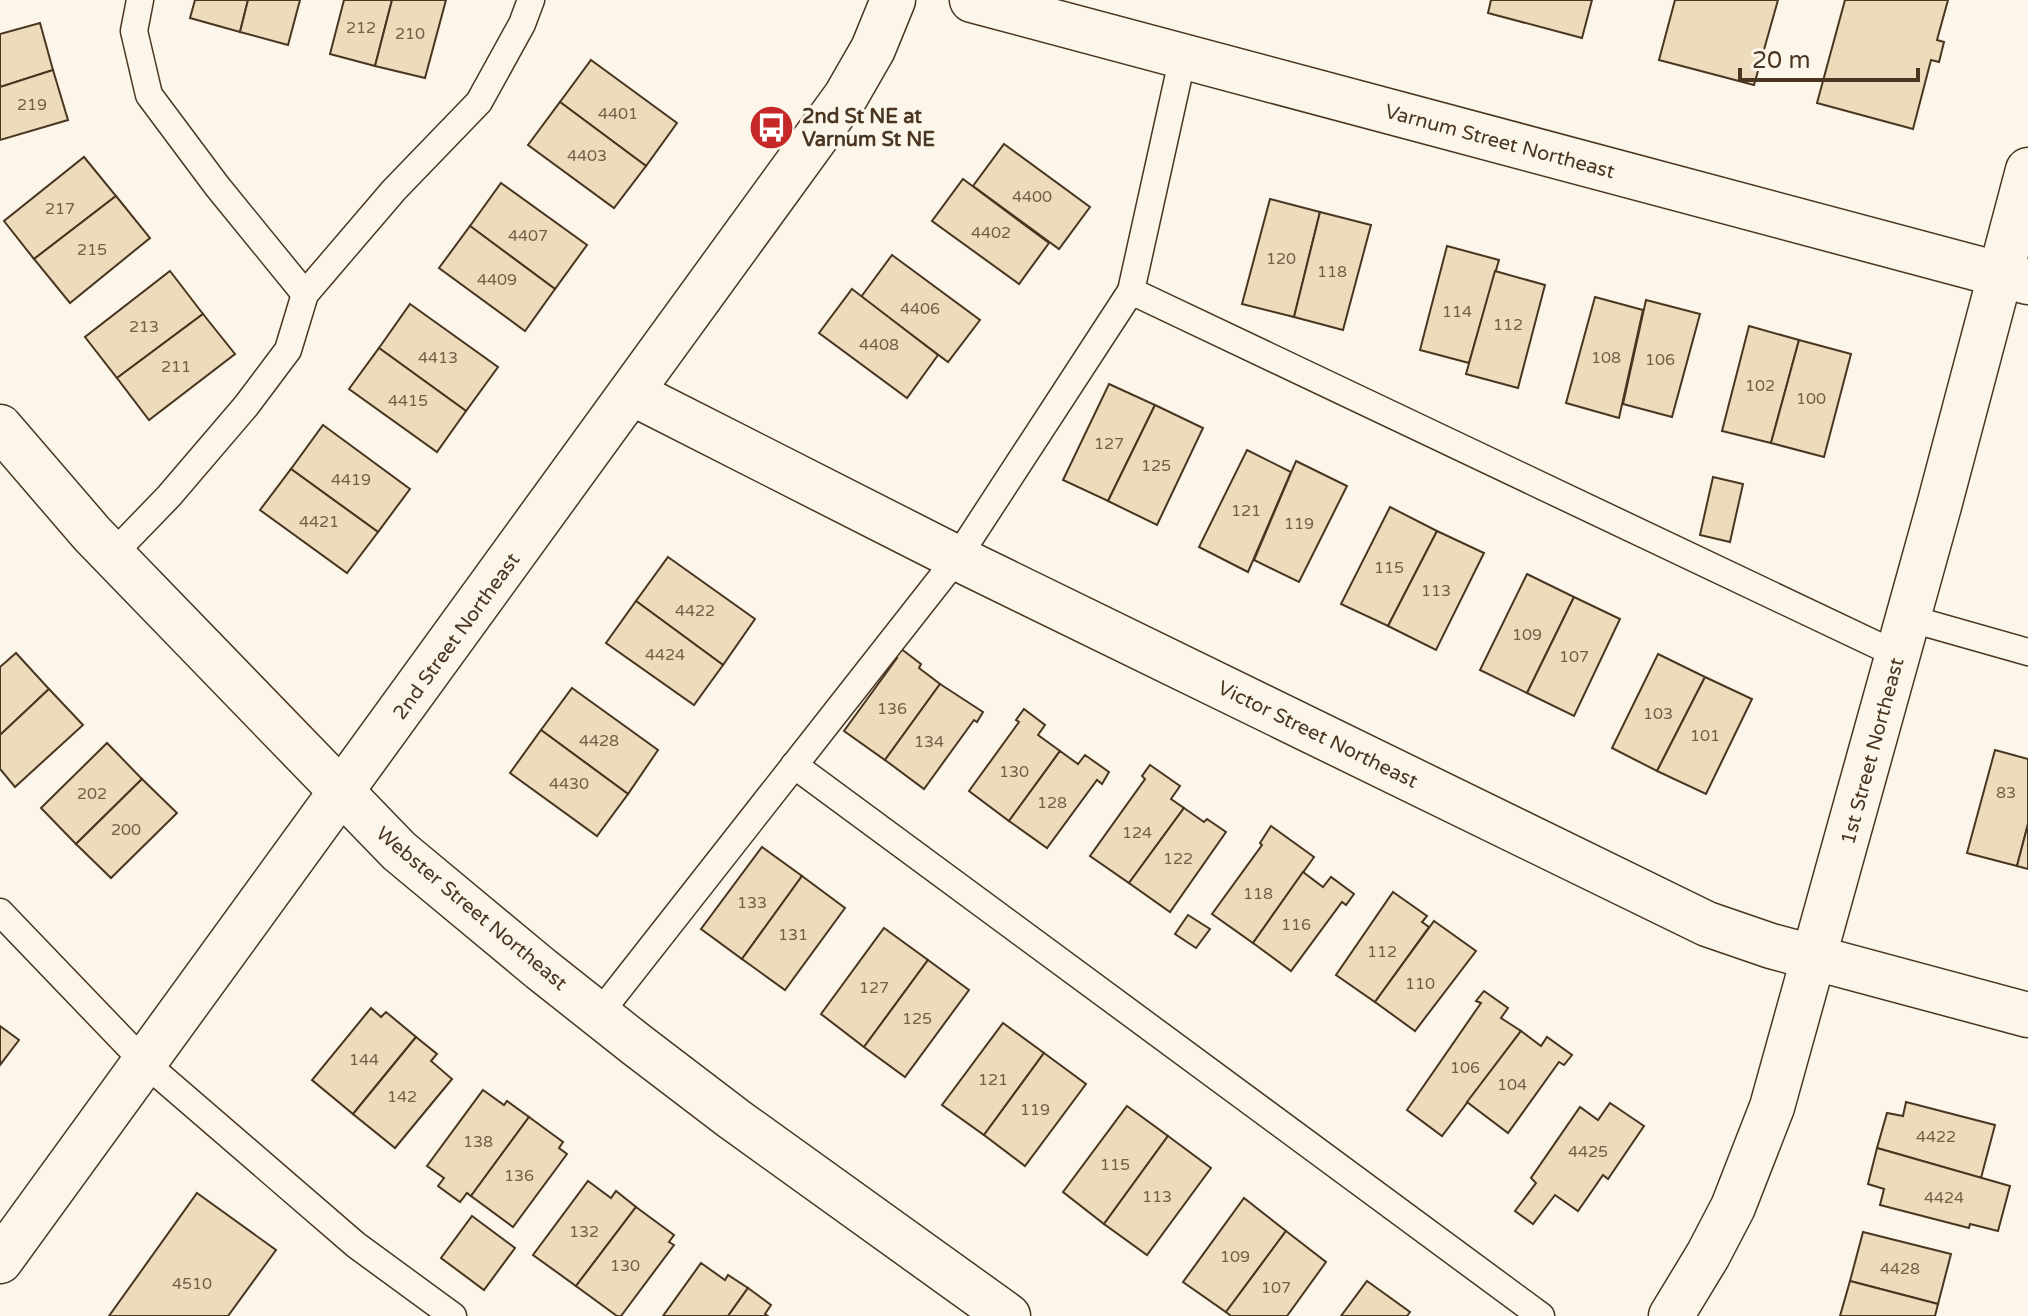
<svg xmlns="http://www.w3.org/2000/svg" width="2028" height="1316" font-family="'Varela Round',sans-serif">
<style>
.building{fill:#ecdcbc;stroke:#4a3520;stroke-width:2}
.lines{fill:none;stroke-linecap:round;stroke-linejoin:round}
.lane-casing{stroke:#4a3520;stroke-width:29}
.street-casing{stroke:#4a3520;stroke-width:47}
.lane{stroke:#fbf6e9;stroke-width:26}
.street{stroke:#fbf6e9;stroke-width:44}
.labels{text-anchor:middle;stroke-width:6;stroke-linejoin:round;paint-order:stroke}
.number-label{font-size:16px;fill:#725f47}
.poi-label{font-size:20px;font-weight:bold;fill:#4a3520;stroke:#fbf6e9;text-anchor:start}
.street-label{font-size:20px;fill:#4a3520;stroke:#fbf6e9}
</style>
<rect width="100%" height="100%" fill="#fbf6e9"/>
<g class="building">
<path d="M195,0H248L240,32L190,18Z"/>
<path d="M248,0H300L288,45L240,32Z"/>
<path d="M344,0H392L375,66L330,54Z"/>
<path d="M392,0H446L425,78L375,66Z"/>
<path d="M1491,0H1592L1582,38L1488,13Z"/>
<path d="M1675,0H1778L1754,85L1659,60Z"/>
<path d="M1845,0H1948L1937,40L1944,42L1939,62L1931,60L1913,129L1817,103Z"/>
<path d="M40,23L53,70L0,87V34Z"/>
<path d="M591,60L677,123L646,166L560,102Z"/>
<path d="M53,70L68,120L0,140V87Z"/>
<path d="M560,102L646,166L614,208L528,145Z"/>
<path d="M1004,144L1090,207L1059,249L973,186Z"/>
<path d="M84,157L116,196L34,259L4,221Z"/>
<path d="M963,179L1049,243L1019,284L932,221Z"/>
<path d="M501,183L587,245L555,289L470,226Z"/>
<path d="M116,196L150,238L70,303L34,259Z"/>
<path d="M1270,199L1320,212L1294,317L1242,304Z"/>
<path d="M1320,212L1371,225L1343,330L1294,317Z"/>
<path d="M470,226L555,289L525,331L439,268Z"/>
<path d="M1447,246L1499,260L1469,363L1420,350Z"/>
<path d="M892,255L980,320L948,362L861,297Z"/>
<path d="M170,271L203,314L117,378L85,337Z"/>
<path d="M1495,271L1545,285L1518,388L1466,374Z"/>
<path d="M852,289L938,355L907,398L819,333Z"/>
<path d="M1595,297L1643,310L1619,418L1566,403Z"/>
<path d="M1646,300L1700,314L1672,417L1623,404Z"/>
<path d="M410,304L498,367L466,411L379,348Z"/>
<path d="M203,314L235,354L149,420L117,378Z"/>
<path d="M1749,326L1799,340L1771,443L1722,431Z"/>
<path d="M1799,340L1851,354L1824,457L1771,443Z"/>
<path d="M379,348L466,411L437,452L349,389Z"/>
<path d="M1109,384L1155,405L1108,501L1063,480Z"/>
<path d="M1155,405L1203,428L1157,525L1108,501Z"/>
<path d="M323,425L410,489L378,532L291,469Z"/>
<path d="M1247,450L1291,472L1248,572L1199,547Z"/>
<path d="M1296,461L1347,486L1299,582L1254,560Z"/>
<path d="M291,469L378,532L347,573L260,510Z"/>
<path d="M1713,477L1743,484L1730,542L1700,535Z"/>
<path d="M1390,507L1437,531L1388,626L1341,604Z"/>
<path d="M1437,531L1484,553L1436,650L1388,626Z"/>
<path d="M668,557L755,619L723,665L636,601Z"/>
<path d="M1527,574L1574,597L1527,693L1480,670Z"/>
<path d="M1574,597L1620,619L1574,716L1527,693Z"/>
<path d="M636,601L723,665L694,705L606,643Z"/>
<path d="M900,648L921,664L919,668L940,684L885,760L844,731L897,658L894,657Z"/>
<path d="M16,653L49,689L0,735V667Z"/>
<path d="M1658,654L1705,677L1657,771L1612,748Z"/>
<path d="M1705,677L1752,699L1706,794L1657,771Z"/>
<path d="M940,684L983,712L977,722L974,720L924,789L885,760Z"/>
<path d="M572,688L658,750L628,794L541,730Z"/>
<path d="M49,689L83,725L15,787L0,769V735Z"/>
<path d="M1024,709L1045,725L1038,735L1060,751L1009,821L969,791L1019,722L1016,720Z"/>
<path d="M541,730L628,794L597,836L510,773Z"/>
<path d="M107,743L142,779L76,844L41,808Z"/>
<path d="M1995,750L2028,759V824L2017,866L1967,853Z"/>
<path d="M1060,751L1078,764L1085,755L1109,772L1102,784L1097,780L1047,848L1009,821Z"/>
<path d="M1150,765L1180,786L1171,799L1184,808L1129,883L1090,856L1145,779L1142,776Z"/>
<path d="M142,779L177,813L111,878L76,844Z"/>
<path d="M1184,808L1204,822L1207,819L1226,832L1170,912L1129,883Z"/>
<path d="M2028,824V869L2017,866Z"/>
<path d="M1271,826L1314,857L1253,943L1212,914L1262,845L1260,843Z"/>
<path d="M762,847L802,876L742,959L701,929Z"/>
<path d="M1303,872L1323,887L1331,877L1354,894L1346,905L1342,902L1291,971L1253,943Z"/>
<path d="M802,876L845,908L785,990L742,959Z"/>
<path d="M1393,892L1427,916L1422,922L1429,927L1375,1002L1336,975Z"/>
<path d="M1188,915L1210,929L1196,948L1175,934Z"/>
<path d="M1434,921L1476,951L1415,1031L1375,1002Z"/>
<path d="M884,928L928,960L864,1047L821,1014Z"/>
<path d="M928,960L969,990L905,1077L864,1047Z"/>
<path d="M1484,991L1508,1008L1501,1018L1521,1031L1442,1136L1407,1110L1481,1003L1476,1001Z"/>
<path d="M371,1008L381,1017L386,1012L416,1037L353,1114L312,1080Z"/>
<path d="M1003,1023L1044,1053L984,1135L942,1105Z"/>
<path d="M0,1026L19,1040L0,1065Z"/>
<path d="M1521,1031L1541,1046L1547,1037L1572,1055L1564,1065L1559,1062L1508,1133L1467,1102Z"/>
<path d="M416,1037L437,1054L431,1061L452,1079L395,1148L353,1114Z"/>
<path d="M1044,1053L1086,1084L1025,1166L984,1135Z"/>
<path d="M483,1090L504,1105L507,1101L529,1117L471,1196L467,1193L460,1202L438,1186L444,1178L427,1166Z"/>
<path d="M1906,1102L1995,1125L1981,1178L1877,1148L1887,1113L1903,1116Z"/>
<path d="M1610,1103L1644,1126L1608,1179L1603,1175L1578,1211L1555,1195L1533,1224L1515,1211L1536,1183L1531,1178L1580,1107L1598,1120Z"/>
<path d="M1127,1106L1168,1136L1104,1224L1063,1192Z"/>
<path d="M529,1117L563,1142L559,1148L567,1154L513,1227L471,1196Z"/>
<path d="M1168,1136L1211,1168L1147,1255L1104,1224Z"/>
<path d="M1877,1148L2010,1186L1998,1231L1970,1224L1969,1228L1880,1205L1884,1189L1868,1184Z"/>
<path d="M588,1181L611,1198L616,1191L636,1207L576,1286L533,1255Z"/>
<path d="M197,1193L276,1250L228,1316H109Z"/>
<path d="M1244,1198L1286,1231L1226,1312L1183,1282Z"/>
<path d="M636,1207L674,1235L669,1242L674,1245L621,1316H617L576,1286Z"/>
<path d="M472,1216L515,1248L484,1290L441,1258Z"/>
<path d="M1286,1231L1326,1262L1287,1316H1231L1226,1312Z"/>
<path d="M1863,1232L1951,1254L1938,1304L1850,1281Z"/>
<path d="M701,1263L725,1280L728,1275L748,1288L728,1316H663Z"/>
<path d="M1367,1281L1410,1312L1407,1316H1341Z"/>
<path d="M1850,1281L1938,1304L1935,1316H1840Z"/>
<path d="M748,1288L771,1305L765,1314L768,1316H728Z"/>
</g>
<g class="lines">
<defs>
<g id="lane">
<path d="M140,0L134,31L149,95L217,186L305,294"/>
<path d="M1131,291L1183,56"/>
<path d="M112,555L169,496L246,406L288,350L305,294L394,190L479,102L522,24L531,0"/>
<path d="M1908,618L2028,652"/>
<path d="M794,765L1541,1316"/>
<path d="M0,912L144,1062L356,1245L453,1316"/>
<path d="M599,1014L957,558L1131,291L1898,655"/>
</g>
<g id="street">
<path d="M972,0L2028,282"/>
<path d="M632,393L957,558L1707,924L1771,946L2028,1015"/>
<path d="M0,427L92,534L399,851L541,969L637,1045L734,1119L1008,1316"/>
<path d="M0,1261L846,96L873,49L893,0"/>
<path d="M1671,1316L1708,1255L1733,1207L1772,1107L1939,506L2028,170"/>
</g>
</defs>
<use href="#lane" class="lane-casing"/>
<use href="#street" class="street-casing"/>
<use href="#lane" class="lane"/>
<use href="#street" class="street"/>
</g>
<defs>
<symbol id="bus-disc" viewBox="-11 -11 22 22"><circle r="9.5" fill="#c62828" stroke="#fbf6e9"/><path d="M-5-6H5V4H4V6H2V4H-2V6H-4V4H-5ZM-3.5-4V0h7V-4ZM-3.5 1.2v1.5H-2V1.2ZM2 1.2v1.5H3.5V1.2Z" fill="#fff"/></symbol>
</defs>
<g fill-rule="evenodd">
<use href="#bus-disc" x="746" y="102" width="51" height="51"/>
</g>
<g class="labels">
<g class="number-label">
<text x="361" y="33">212</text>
<text x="410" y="39">210</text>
<text x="32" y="110">219</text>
<text x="618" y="119">4401</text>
<text x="587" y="161">4403</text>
<text x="1032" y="202">4400</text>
<text x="60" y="214">217</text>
<text x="991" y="238">4402</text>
<text x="528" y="241">4407</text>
<text x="92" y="255">215</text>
<text x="1281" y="264">120</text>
<text x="1332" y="277">118</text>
<text x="497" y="285">4409</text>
<text x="920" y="314">4406</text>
<text x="1457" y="317">114</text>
<text x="1508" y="330">112</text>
<text x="144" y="332">213</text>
<text x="879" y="350">4408</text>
<text x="438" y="363">4413</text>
<text x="1606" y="363">108</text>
<text x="1660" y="365">106</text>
<text x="176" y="372">211</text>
<text x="1760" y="391">102</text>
<text x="1811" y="404">100</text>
<text x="408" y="406">4415</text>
<text x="1109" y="449">127</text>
<text x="1156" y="471">125</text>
<text x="351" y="485">4419</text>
<text x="1246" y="516">121</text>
<text x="319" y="527">4421</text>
<text x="1299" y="529">119</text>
<text x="1389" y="573">115</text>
<text x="1436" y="596">113</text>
<text x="695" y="616">4422</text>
<text x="1527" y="640">109</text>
<text x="665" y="660">4424</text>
<text x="1574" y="662">107</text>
<text x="892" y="714">136</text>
<text x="1658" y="719">103</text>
<text x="1705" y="741">101</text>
<text x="599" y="746">4428</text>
<text x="929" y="747">134</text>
<text x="1014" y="777">130</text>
<text x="569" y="789">4430</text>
<text x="2006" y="798">83</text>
<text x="92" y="799">202</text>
<text x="1052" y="808">128</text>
<text x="126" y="835">200</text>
<text x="1137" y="838">124</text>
<text x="1178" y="864">122</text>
<text x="1258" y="899">118</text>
<text x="752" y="908">133</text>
<text x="1296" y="930">116</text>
<text x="793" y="940">131</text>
<text x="1382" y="957">112</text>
<text x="1420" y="989">110</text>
<text x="874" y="993">127</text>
<text x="917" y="1024">125</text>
<text x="364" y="1065">144</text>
<text x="1465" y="1073">106</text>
<text x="993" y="1085">121</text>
<text x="1512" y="1090">104</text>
<text x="402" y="1102">142</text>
<text x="1035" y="1115">119</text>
<text x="1936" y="1142">4422</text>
<text x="478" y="1147">138</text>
<text x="1588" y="1157">4425</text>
<text x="1115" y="1170">115</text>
<text x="519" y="1181">136</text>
<text x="1157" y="1202">113</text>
<text x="1944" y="1203">4424</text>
<text x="584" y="1237">132</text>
<text x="1235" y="1262">109</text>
<text x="625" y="1271">130</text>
<text x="1900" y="1274">4428</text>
<text x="192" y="1289">4510</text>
<text x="1276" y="1293">107</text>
</g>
<g class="poi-label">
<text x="802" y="123">2nd St NE at<tspan x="802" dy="23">Varnum St NE</tspan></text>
</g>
<g class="street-label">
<text transform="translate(1500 141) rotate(15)" y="7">Varnum Street Northeast</text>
<text transform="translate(456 636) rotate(-54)" y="7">2nd Street Northeast</text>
<text transform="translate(1318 734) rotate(26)" y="7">Victor Street Northeast</text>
<text transform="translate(1872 751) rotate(-75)" y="7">1st Street Northeast</text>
<text transform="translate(472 908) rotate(40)" y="7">Webster Street Northeast</text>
</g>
</g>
<path d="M1740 68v12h178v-12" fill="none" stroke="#4a3520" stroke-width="4"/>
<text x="1752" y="68" font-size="24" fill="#4a3520" stroke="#fbf6e9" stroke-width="6" paint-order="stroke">20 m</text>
</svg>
